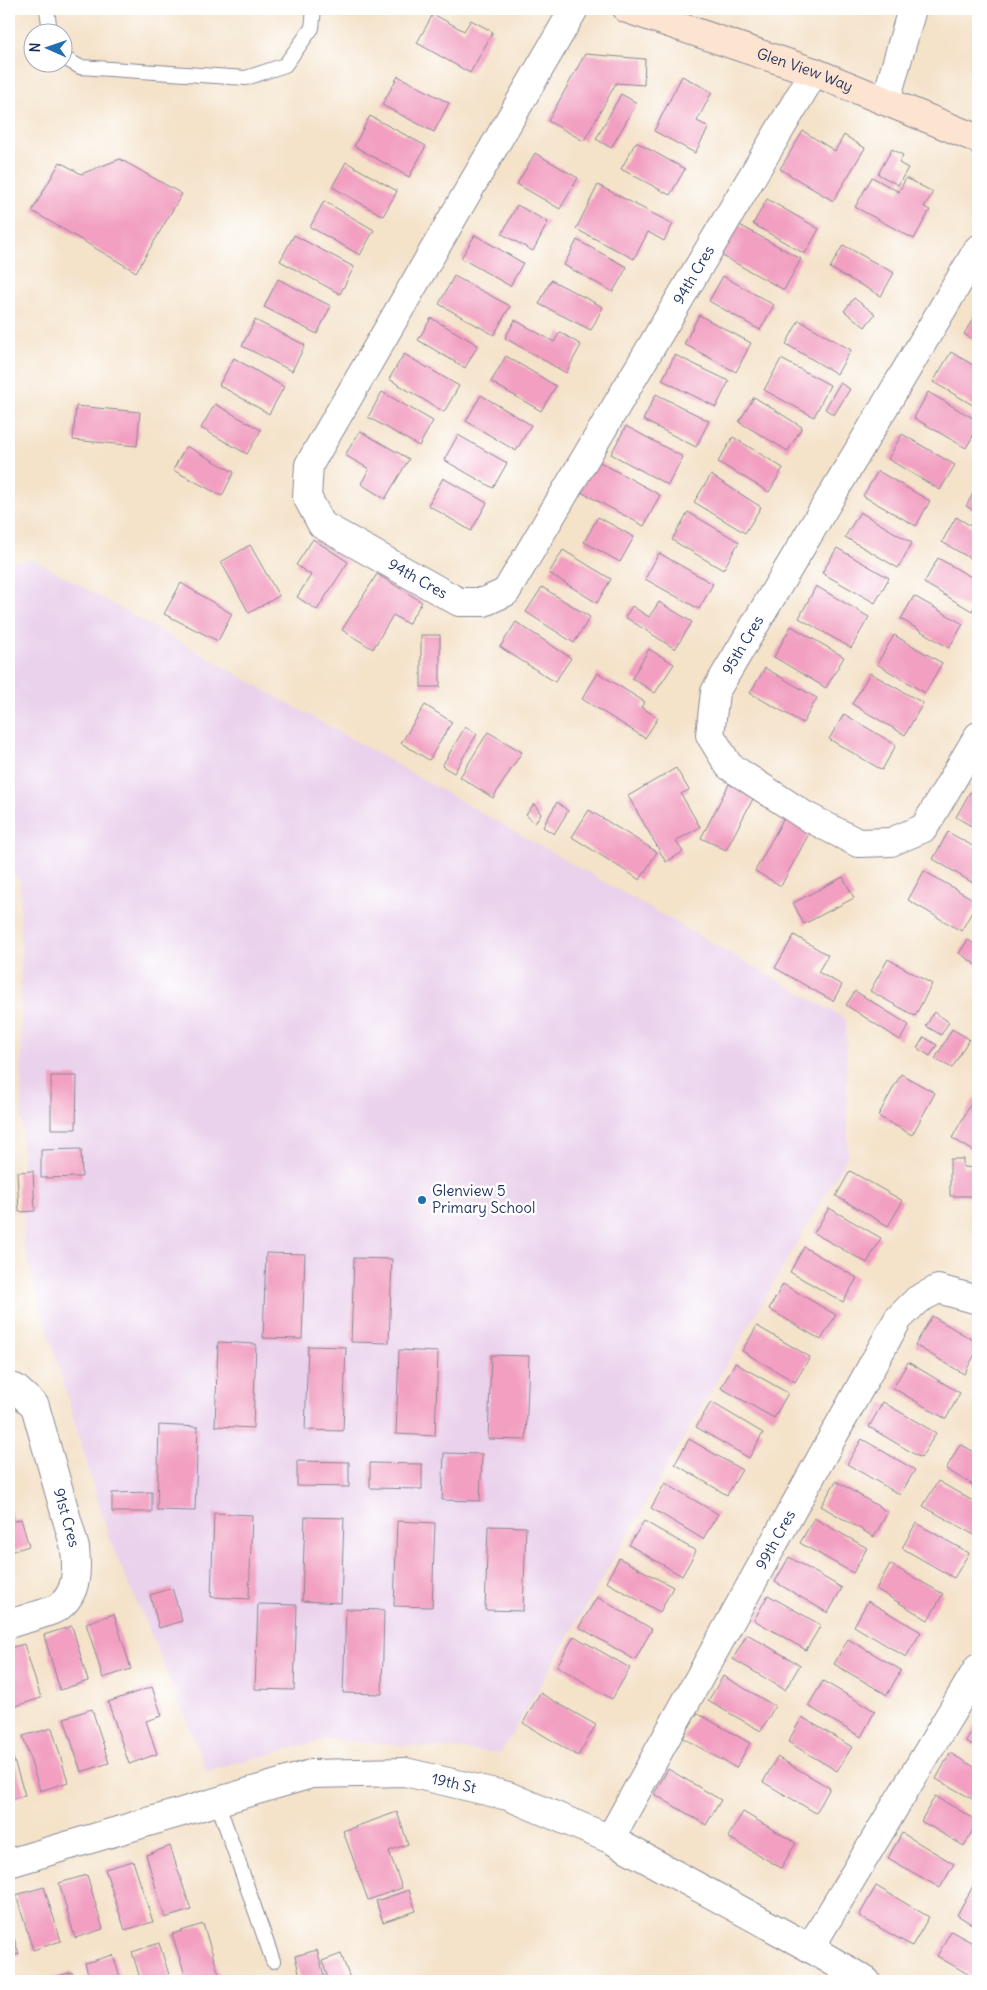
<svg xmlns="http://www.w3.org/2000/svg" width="987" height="1990" font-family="Delius,sans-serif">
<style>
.built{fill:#ead1ec}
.building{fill:#f29fc1}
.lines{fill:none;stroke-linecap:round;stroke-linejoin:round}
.lane-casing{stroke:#888894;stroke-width:16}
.street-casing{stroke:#888894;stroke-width:30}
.secondary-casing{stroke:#888894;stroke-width:30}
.lane{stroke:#fff;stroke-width:14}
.street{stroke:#fff;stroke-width:28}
.secondary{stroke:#fde4d1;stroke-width:28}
.poi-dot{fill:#1f6fb2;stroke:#fff;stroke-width:2}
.labels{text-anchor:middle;stroke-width:5;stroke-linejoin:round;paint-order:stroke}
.street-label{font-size:15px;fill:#1b2f5e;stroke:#fff}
.poi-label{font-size:15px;fill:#1b2f5e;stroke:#fff;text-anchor:start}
</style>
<rect width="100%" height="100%" fill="#fff"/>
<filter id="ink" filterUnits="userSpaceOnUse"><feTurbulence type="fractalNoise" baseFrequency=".02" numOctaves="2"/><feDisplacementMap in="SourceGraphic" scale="10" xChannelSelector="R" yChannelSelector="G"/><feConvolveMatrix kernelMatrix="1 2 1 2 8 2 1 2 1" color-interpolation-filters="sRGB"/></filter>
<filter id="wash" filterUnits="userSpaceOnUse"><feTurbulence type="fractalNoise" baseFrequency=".0096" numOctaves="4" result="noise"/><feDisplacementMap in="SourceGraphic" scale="20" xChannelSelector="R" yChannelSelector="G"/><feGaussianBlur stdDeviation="1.12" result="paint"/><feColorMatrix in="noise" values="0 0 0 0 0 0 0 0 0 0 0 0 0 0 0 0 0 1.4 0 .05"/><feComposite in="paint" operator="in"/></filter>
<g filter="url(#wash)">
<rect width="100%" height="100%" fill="#f4e2c9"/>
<path class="built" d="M35,560L846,1019L848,1155L501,1753L326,1739L207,1771L155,1643L110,1542L23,1246L20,879L9,873V561Z"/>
<g id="blocks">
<g class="building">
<path d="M433,14L464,31L471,20L493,32L470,73L417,43Z"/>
<path d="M585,54L645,59L644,85L616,83L584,141L548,121Z"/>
<path d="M398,76L449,103L434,132L382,105Z"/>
<path d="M682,76L712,92L697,121L709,127L695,153L654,131Z"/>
<path d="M621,94L637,103L611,148L596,139Z"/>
<path d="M370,116L426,146L409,177L354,146Z"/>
<path d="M803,131L835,151L844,135L865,148L833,201L780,169Z"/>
<path d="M636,142L685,169L670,195L621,169Z"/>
<path d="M892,149L903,155L899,163L908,168L898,185L878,174Z"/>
<path d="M535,153L578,178L560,209L517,184Z"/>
<path d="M120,159L182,194L136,272L32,211L60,162L81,174Z"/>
<path d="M346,162L397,191L383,216L332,187Z"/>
<path d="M872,177L899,192L906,178L933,192L924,207L930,210L914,239L855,207Z"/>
<path d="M598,185L673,224L664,241L648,232L634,259L576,229Z"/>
<path d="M767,199L819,229L805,254L753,224Z"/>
<path d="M324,201L374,230L360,255L310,227Z"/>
<path d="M517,205L548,222L533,251L502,234Z"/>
<path d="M736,223L801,259L784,290L719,254Z"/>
<path d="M294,235L354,267L340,294L280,261Z"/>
<path d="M475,235L523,263L510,286L461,258Z"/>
<path d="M577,240L627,267L613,292L564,265Z"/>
<path d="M843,245L894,273L881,296L830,268Z"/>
<path d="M454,276L510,306L494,335L439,304Z"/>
<path d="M723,276L774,305L760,330L709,301Z"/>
<path d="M278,279L331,306L317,334L264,307Z"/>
<path d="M551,280L603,307L591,330L539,304Z"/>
<path d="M854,298L875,314L865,327L844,311Z"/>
<path d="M699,315L751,343L736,372L684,344Z"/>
<path d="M975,315L978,317V343L964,334Z"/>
<path d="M431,318L478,345L465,368L418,340Z"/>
<path d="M255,320L305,345L292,371L242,346Z"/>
<path d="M515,320L554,342L560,332L581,345L566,373L505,338Z"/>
<path d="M799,320L851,350L837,374L786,344Z"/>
<path d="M951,352L978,368V408L933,382Z"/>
<path d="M404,354L459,386L444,412L389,379Z"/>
<path d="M675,355L729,381L716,407L662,380Z"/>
<path d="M506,356L556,386L541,411L491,382Z"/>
<path d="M234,358L284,387L269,414L219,385Z"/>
<path d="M781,359L830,385L814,417L764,390Z"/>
<path d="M840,383L850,389L834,415L825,409Z"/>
<path d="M382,392L433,421L419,446L368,417Z"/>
<path d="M928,392L978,421V427L966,448L914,418Z"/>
<path d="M656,394L709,421L696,447L643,420Z"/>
<path d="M481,395L531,425L516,451L466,421Z"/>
<path d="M754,397L802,427L788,451L739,422Z"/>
<path d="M215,404L261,430L247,454L201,428Z"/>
<path d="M76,406L140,412L137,446L73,440Z"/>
<path d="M626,426L683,457L668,485L611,454Z"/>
<path d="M360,431L409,459L385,499L361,484L369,469L345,455Z"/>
<path d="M902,434L955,465L940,490L888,459Z"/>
<path d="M458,435L507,463L493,488L444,460Z"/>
<path d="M733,437L783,468L769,492L718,462Z"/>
<path d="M186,446L234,472L222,496L173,470Z"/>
<path d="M596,460L660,495L644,526L579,491Z"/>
<path d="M878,471L930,501L916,526L863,496Z"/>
<path d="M711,475L761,507L745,533L694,502Z"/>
<path d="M443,478L487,503L471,531L428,505Z"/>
<path d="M978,485V513L966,506Z"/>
<path d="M688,512L739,542L723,570L672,540Z"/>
<path d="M860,512L912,543L898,568L845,537Z"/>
<path d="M598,517L634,537L620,562L584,542Z"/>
<path d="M956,517L978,530V563L942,542Z"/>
<path d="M313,539L348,562L317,610L297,597L311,575L296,565Z"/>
<path d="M250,545L279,596L249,613L221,562Z"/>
<path d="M837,548L889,578L875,603L822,573Z"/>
<path d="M563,550L611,579L597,603L549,573Z"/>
<path d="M659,553L713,584L699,609L645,579Z"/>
<path d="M938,558L978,581V599L972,611L924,583Z"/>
<path d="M377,574L422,602L408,624L393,615L373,649L342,630Z"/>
<path d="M181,583L232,614L218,641L164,614Z"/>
<path d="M816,586L869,617L851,648L799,618Z"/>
<path d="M542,587L590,617L574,643L526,612Z"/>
<path d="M914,596L963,624L949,648L901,619Z"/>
<path d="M659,602L692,622L675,649L625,617L632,606L649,617Z"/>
<path d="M516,622L571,658L555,682L500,647Z"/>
<path d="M791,626L844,657L826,688L774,657Z"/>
<rect x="421" y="635" width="19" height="52"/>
<path d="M894,635L942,663L925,693L877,664Z"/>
<path d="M649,649L674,664L655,693L632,678Z"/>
<path d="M765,668L817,698L803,723L750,693Z"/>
<path d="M598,673L645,702L641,707L658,718L645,738L582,699Z"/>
<path d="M870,673L923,703L905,735L852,704Z"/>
<path d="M425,705L452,722L429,760L401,743Z"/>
<path d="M844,714L896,745L882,770L829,739Z"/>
<path d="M465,727L477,734L454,773L442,766Z"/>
<path d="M488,732L522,752L493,798L460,777Z"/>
<path d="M676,768L689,790L681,794L700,827L676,841L683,852L666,862L628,796Z"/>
<path d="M729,784L754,797L726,850L701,838Z"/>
<path d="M970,792L978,797V830L956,817Z"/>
<path d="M557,802L568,811L554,834L543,827Z"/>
<path d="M534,804L541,814L535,823L526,815Z"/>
<path d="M589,810L657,852L640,880L572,837Z"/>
<path d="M786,814L812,828L781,886L755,871Z"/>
<path d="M948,832L978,849V886L933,859Z"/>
<path d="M924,871L978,902L961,931L908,900Z"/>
<path d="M843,877L854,898L804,924L793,903Z"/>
<path d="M794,935L828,955L818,972L842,985L833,1001L775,968Z"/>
<path d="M968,940L978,946V966L959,953Z"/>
<path d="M888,959L932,984L915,1016L870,991Z"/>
<path d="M855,991L909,1025L900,1040L846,1005Z"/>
<path d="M934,1012L949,1022L941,1035L926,1026Z"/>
<path d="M952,1029L969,1039L952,1068L935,1059Z"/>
<path d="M924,1037L937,1045L930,1056L917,1048Z"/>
<path d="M901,1074L935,1093L912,1135L878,1116Z"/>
<path d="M51,1076H77L76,1129H51Z"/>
<path d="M974,1098L978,1101L977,1153L952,1138Z"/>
<path d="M81,1149L82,1177L41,1178V1150Z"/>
<path d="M950,1159H963V1167L978,1168V1196H950Z"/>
<path d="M33,1171L35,1211L19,1212L17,1172Z"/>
<path d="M850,1171L903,1201L888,1226L836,1196Z"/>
<path d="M829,1208L881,1238L867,1263L814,1233Z"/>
<path d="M804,1247L857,1278L843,1302L790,1272Z"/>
<path d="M266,1253L305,1254L302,1339L263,1338Z"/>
<path d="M354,1258L392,1259L389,1343L351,1342Z"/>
<path d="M10,1278L14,1301L9,1303V1279Z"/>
<path d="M783,1284L836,1315L821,1340L769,1309Z"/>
<path d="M932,1316L978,1343V1349L964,1374L915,1345Z"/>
<path d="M757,1326L810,1357L795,1382L742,1351Z"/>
<path d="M218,1342L256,1344L253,1428L215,1426Z"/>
<path d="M308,1346L346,1347L343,1431L305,1430Z"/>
<path d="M399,1350L438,1352L435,1436L396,1434Z"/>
<path d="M491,1355L529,1356L526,1440L488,1439Z"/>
<path d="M908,1362L960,1393L946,1419L893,1388Z"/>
<path d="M735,1363L788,1393L774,1418L721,1388Z"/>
<path d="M711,1402L763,1433L749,1458L696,1427Z"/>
<path d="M883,1402L936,1433L921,1458L869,1427Z"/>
<path d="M159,1425L198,1427L195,1511L157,1510Z"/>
<path d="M689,1439L742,1470L727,1495L675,1464Z"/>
<path d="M862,1439L915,1470L900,1495L847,1464Z"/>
<path d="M960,1444L978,1454V1488L946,1469Z"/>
<path d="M444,1453L482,1454L480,1501L442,1500Z"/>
<path d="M297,1461L349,1462V1487L297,1486Z"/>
<path d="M370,1463L422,1464V1489L370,1488Z"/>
<path d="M836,1481L888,1512L874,1537L821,1506Z"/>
<path d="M938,1481L978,1504V1532L976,1536L923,1506Z"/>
<path d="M665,1483L718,1514L703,1539L651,1508Z"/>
<path d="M152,1492V1512H112V1493Z"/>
<path d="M9,1505L14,1521L21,1519L29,1546L9,1552Z"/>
<path d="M214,1513L252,1515L249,1599L211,1597Z"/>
<path d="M305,1517L344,1518L341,1603L302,1601Z"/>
<path d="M814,1518L867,1548L853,1573L800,1543Z"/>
<path d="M397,1521L435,1523L432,1607L394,1606Z"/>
<path d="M644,1521L696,1551L682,1576L629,1545Z"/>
<path d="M916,1523L969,1553L954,1578L902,1548Z"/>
<path d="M488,1526L526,1527L523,1611L485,1610Z"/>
<path d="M789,1557L842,1588L828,1613L775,1582Z"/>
<path d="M619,1558L673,1587L660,1612L606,1582Z"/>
<path d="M890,1564L943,1594L928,1620L876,1589Z"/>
<path d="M172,1588L182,1621L159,1628L150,1595Z"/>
<path d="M768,1595L821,1625L806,1650L754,1620Z"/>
<path d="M597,1597L652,1629L635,1660L579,1627Z"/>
<path d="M868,1601L921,1632L906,1657L854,1626Z"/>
<path d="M258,1604L297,1605L294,1690L255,1689Z"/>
<path d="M346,1609L384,1610L382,1694L343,1693Z"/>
<path d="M114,1614L131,1669L103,1678L86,1623Z"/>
<path d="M72,1626L88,1681L60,1690L44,1635Z"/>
<path d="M747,1634L800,1665L785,1690L733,1659Z"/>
<path d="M574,1636L630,1668L612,1699L557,1666Z"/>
<path d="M848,1639L901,1670L887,1695L834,1664Z"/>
<path d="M24,1644L41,1698L13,1707L9,1692V1648Z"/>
<path d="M723,1676L775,1706L761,1731L708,1701Z"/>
<path d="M823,1681L875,1711L861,1737L808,1706Z"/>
<path d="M152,1687L162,1716L146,1721L157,1754L129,1764L108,1702Z"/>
<path d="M540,1693L596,1725L578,1756L523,1723Z"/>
<path d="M92,1709L109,1763L81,1772L64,1718Z"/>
<path d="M697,1713L750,1743L736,1768L683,1738Z"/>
<path d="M802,1717L852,1747L837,1771L788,1742Z"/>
<path d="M978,1719V1748L966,1741Z"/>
<path d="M52,1728L68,1782L40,1791L23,1736Z"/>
<path d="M9,1745L25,1795L9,1800Z"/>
<path d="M950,1753L978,1769V1802L936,1779Z"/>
<path d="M777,1757L830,1788L816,1813L763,1782Z"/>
<path d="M668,1769L721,1800L706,1825L654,1794Z"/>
<path d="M935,1796L978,1821L964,1846L921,1821Z"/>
<path d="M397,1812L408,1844L389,1851L402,1888L368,1900L343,1831Z"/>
<path d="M743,1812L796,1843L781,1868L728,1837Z"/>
<path d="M902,1833L954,1864L940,1888L888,1858Z"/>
<path d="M170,1846L191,1910L165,1918L146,1855Z"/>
<path d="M133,1861L153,1922L125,1930L105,1869Z"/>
<path d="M87,1875L103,1929L75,1938L59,1883Z"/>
<path d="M978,1877V1928L957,1915Z"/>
<path d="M876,1886L929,1917L912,1946L859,1916Z"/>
<path d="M44,1887L61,1941L33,1950L16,1895Z"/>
<path d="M409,1890L416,1911L383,1922L376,1901Z"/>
<path d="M9,1923L19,1954L9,1957Z"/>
<path d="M203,1924L221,1981H187L172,1934Z"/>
<path d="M951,1931L978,1946V1980L937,1956Z"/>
<path d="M159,1943L171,1981H141L132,1952Z"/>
<path d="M317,1950L325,1979L301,1981L295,1956Z"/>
<path d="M341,1954L351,1981H329L322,1961Z"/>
<path d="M113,1955L121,1981H90L85,1963Z"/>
<path d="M72,1972L74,1981H43Z"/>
</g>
</g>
</g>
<g filter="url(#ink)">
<use href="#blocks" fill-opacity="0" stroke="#888894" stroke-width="1"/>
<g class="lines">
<defs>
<g id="lane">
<path d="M47,9L50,32"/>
<path d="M62,57L80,67L246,78L285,65L312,28L314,9"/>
<path d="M217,1801L273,1961"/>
</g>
<g id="street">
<path id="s1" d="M574,9L309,465L307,497L322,525L459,602H484L506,592L814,72"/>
<path d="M886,100L912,9"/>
<path d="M978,249L715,692L710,735L729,766L804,815L858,843L891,842L924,828L978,736"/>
<path id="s2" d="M9,1387L15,1388L35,1406L75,1548C77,1568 78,1592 60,1606C53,1612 20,1620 9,1624"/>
<path id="s3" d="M610,1839L898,1319L917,1300L938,1289L978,1300"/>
<path id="s4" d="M9,1863L311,1774L405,1772L508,1796L610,1839L810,1948L866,1981"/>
<path d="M810,1948L978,1668"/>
</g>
<g id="secondary">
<path id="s5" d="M627,9L814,72L978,139"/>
</g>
</defs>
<use href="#lane" class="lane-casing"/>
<use href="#street" class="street-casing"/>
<use href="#secondary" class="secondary-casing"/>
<use href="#lane" class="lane"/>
<use href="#street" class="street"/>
<use href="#secondary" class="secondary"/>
</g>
</g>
<circle class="poi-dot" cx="422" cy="1200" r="5"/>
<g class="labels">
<g class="street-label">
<text dy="5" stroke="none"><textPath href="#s5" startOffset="188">Glen View Way</textPath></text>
<text dy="5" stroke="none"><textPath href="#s1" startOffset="1166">94th Cres</textPath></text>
<text dy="5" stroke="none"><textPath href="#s1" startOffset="701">94th Cres</textPath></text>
<text transform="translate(743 645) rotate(-59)" y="5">95th Cres</text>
<text dy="5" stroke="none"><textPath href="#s2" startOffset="149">91st Cres</textPath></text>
<text dy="5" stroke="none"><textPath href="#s3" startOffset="342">99th Cres</textPath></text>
<text dy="5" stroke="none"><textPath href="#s4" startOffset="459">19th St</textPath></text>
</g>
<g class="poi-label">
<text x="432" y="1196">Glenview 5<tspan x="432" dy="17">Primary School</tspan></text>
</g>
</g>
<rect width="987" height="1990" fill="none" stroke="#fff" stroke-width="30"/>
<g transform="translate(48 48) rotate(272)"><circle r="24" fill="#ffffff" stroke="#a4acbf"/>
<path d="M0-4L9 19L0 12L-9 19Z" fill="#1f6fb2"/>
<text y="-8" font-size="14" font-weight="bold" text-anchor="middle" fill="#1b2f5e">N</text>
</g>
</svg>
